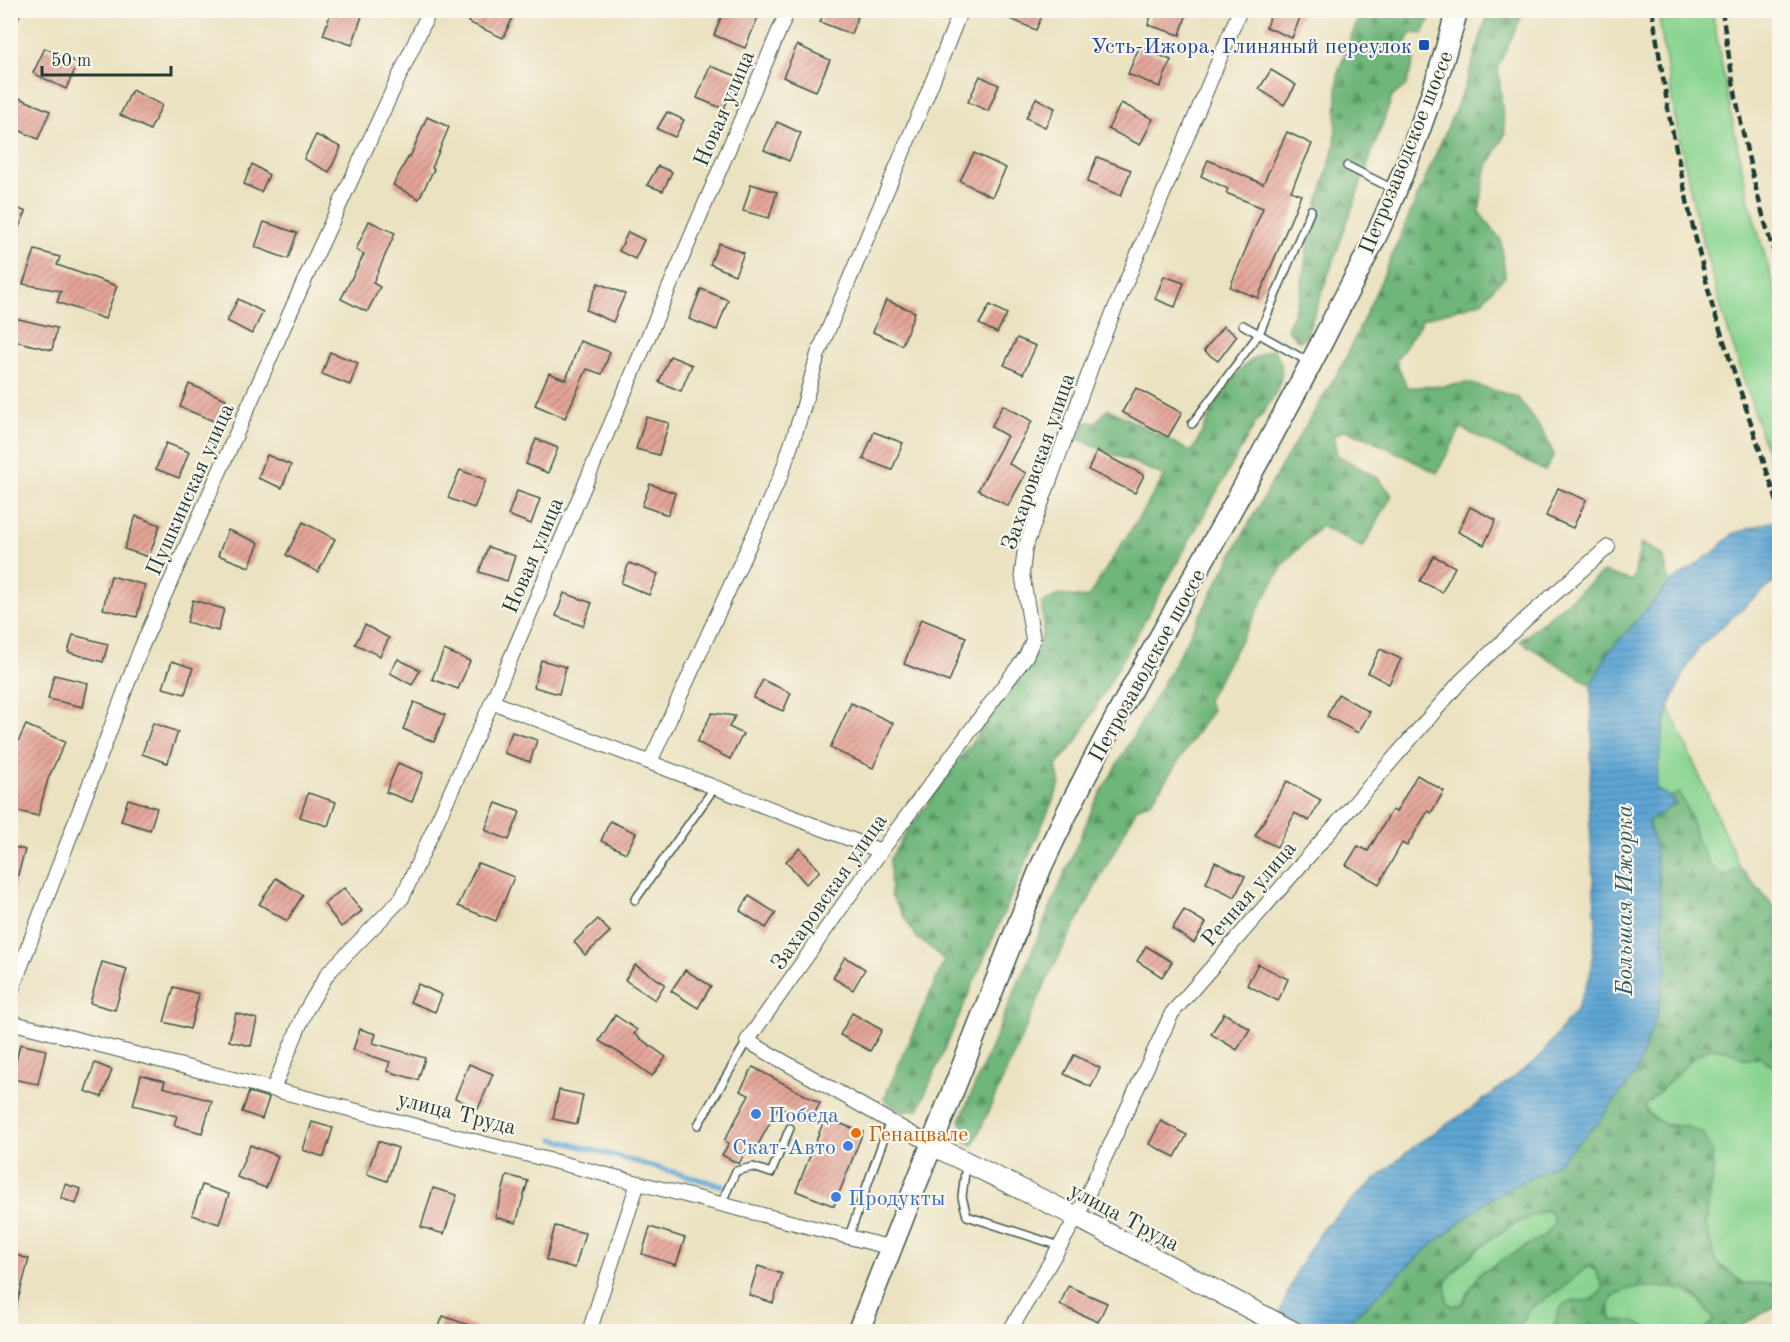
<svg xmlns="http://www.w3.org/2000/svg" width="1790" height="1342" font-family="'Old Standard TT',serif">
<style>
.grass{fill:#89d490;stroke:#548862;stroke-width:1.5}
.forest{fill:url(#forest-firs);stroke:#467a57;stroke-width:1.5;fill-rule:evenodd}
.water{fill:url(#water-rules);stroke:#3e7184;stroke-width:1.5}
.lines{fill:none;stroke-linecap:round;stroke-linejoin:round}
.stream{stroke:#5da5d4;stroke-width:5}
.building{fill:url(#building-hatch)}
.service-casing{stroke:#3e5649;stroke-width:10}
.minor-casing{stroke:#3e5649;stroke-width:16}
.secondary-casing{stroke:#3e5649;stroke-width:22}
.primary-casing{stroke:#3e5649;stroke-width:24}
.service{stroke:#fff;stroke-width:7}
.minor{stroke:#fff;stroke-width:14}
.secondary{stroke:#fff;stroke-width:20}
.primary{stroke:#fff;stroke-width:21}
.rail{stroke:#1f3d34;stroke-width:4.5;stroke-dasharray:9 4.5;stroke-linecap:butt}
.transit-dot{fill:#1a4fb4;stroke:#fbf7ec;stroke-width:2}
.shop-dot{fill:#3f7fe0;stroke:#fbf7ec;stroke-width:2}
.food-dot{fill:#e8710a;stroke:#fbf7ec;stroke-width:2}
.labels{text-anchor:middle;stroke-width:4.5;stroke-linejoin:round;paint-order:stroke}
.transit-label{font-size:22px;fill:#164399;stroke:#fbf7ec;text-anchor:end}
.street-label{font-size:22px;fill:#1f3d34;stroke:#fbf7ec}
.shop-label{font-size:22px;fill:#366cbe;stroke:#fbf7ec;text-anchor:start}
.food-label{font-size:22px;fill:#c56008;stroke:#fbf7ec;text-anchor:start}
.water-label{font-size:24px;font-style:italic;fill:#325c64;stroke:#fbf7ec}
</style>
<defs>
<pattern id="forest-firs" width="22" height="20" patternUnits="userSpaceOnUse" patternTransform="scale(1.5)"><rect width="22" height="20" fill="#6eb67a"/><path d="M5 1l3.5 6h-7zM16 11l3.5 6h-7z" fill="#5a9565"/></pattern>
<pattern id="water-rules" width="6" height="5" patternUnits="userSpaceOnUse" patternTransform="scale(1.5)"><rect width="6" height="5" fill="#5da5d4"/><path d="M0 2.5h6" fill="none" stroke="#4c88ad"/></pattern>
<pattern id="building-hatch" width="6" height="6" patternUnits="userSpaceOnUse" patternTransform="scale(1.5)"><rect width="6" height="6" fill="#e5a498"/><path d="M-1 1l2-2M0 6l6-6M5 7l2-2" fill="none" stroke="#b9877d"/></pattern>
</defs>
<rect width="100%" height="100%" fill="#fbf7ec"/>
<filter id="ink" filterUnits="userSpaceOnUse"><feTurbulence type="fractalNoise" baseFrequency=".0167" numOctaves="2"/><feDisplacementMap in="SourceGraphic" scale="12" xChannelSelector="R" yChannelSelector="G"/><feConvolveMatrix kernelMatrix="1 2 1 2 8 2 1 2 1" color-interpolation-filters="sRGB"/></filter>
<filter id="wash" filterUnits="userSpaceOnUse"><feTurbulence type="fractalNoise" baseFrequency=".008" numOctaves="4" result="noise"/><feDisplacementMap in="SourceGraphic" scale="24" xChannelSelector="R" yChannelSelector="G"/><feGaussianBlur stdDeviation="1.35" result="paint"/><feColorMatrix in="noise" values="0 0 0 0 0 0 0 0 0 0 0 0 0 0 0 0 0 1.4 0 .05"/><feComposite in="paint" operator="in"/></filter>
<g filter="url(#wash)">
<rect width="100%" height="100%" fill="#ebe2c1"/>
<g class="grass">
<path d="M1658,11H1712L1731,115L1749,201L1779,305V462L1769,459L1719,302L1695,212L1674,112Z"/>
<path d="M1669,707L1740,868L1724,876L1711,867L1697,841L1692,822L1680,794L1670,797L1655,789L1663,731Z"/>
<path d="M1710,1048L1728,1050L1743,1058H1761L1776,1068L1780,1077L1779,1108L1775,1118L1780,1154L1779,1284L1743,1283L1715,1261L1706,1226L1710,1188L1713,1171L1685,1126C1669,1126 1652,1123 1645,1106L1695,1056Z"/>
<path d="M1547,1210L1553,1216L1554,1225L1544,1236L1480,1273L1462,1304L1453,1306L1447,1302L1446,1281C1472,1250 1508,1223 1547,1210Z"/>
<path d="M1588,1266L1595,1270L1603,1287C1597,1300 1588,1303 1574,1300L1560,1310L1552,1331L1517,1332L1529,1309L1566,1285Z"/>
<path d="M1639,1285C1677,1289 1692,1284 1714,1320L1708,1327L1700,1331H1657L1623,1320L1612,1321C1603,1296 1619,1292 1639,1285Z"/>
</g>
<g class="forest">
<path d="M1361,11H1433L1423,34L1411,33L1403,51L1415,57L1406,85L1392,97L1306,337L1299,341L1287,329L1300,295L1310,231L1335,144L1338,73Z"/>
<path d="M1489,11H1524L1498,67L1505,134L1486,170L1479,212L1501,240L1505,276L1481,302L1423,319L1396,361L1407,387L1443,386L1468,383L1517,397L1544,433L1554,455L1545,471L1461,428L1437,473L1366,437L1345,430L1333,436L1337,455L1378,478L1392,495L1363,548L1321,526L1285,562L1207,700L1212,710L1152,801L1137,808L1052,969L973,1146L962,1139L960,1120L1094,805L1172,668L1242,536L1283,463L1342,366L1381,281L1464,89Z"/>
<path d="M1273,349C1295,374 1270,402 1255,424L1077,741L1056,766L1060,784L918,1110L902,1112L884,1099L944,961L935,951L917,938L891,896L890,859L905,835L1034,656L1043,633L1042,603L1059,595L1087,598L1089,596L1165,476L1078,439L1085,422H1096L1108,409L1192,452C1210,417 1232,361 1273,349Z"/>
<path d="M1641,543L1663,555L1670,583L1608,653L1591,685L1520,641L1603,572L1633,581Z"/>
<path d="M1680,793L1692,822L1697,841L1711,867L1724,876L1740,868L1779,912V1077L1776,1068L1761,1058H1743L1728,1050L1710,1048L1695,1056L1645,1106L1648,1114L1667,1126H1685L1702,1133L1712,1151L1713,1171L1710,1188L1706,1225L1715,1261L1743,1283L1779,1284V1304L1732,1331H1700L1708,1327L1714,1320C1707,1309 1697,1294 1685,1289C1680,1287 1671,1288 1666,1288C1642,1286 1599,1284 1612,1321L1623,1320L1633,1322L1657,1331H1552C1555,1325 1556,1315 1560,1309C1573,1291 1592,1312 1603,1287L1595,1270L1588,1266L1566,1285L1529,1309L1517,1331L1330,1332L1347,1323L1427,1249L1487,1201L1556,1164L1636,1073L1657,1013L1667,967L1655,848L1648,821L1674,805L1670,797ZM1547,1210L1553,1216L1554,1225L1544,1236L1480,1273L1462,1304L1453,1306L1447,1302L1446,1281C1472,1250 1508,1223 1547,1210Z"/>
</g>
<path class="water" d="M1779,519V580L1761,592L1700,646L1689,663L1669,707L1663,731L1656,789L1670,797L1674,805L1648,821L1655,848L1667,967L1657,1013L1636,1073L1597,1124L1556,1164L1487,1201L1427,1249L1347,1323L1330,1331L1268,1332L1282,1307L1297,1270L1323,1228L1365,1188L1418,1143L1471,1109L1538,1059L1576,1010L1590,976L1596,925L1589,807L1592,737L1591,685L1608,653L1670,583L1715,551L1733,534Z"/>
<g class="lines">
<path class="stream" d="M554,1139L723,1186"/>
</g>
<g id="blocks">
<g class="building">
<path d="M332,10H348L362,16L352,45L323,35Z"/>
<path d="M474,10H516L503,38L468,22Z"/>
<path d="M724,10H748L759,15L745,48L714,35Z"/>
<path d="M825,10H860L851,34L820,22Z"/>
<path d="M990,10H1044L1036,30Z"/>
<path d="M1153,10H1188L1180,35L1148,25Z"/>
<path d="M1273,10H1303L1292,38L1266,27Z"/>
<path d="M797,45L830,60L816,91L783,77Z"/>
<path d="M1139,47L1171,60L1160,87L1128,74Z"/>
<path d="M45,48L78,63L66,89L33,73Z"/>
<path d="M710,66L737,76L724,109L697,98Z"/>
<path d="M1271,70L1296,85L1284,105L1259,89Z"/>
<path d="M980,76L999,85L988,111L968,102Z"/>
<path d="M132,90L162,105L150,130L120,115Z"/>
<path d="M10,94L50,111L38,139L10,126Z"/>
<path d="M1036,98L1055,108L1045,127L1026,118Z"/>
<path d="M1121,103L1153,119L1140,145L1108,129Z"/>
<path d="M667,112L684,120L675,137L657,129Z"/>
<path d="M427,117L449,127L432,168L434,169L419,199L393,185L409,156L410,157Z"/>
<path d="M777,122L801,133L789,161L764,150Z"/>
<path d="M1287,132L1312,144L1291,191L1301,195L1258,298L1230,287L1263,208L1226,193L1228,189L1201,176L1208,160L1263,184Z"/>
<path d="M316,135L341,147L329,172L304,159Z"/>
<path d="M974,153L1006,168L992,197L960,181Z"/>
<path d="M1097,157L1131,170L1121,196L1087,182Z"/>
<path d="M252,164L269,175L261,192L244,184Z"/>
<path d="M658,166L672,172L663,191L647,185Z"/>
<path d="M751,184L777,192L769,218L743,211Z"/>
<path d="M10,205L26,212L10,247Z"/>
<path d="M369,221L395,233L373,283L380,287L367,312L341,299L364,254L356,250Z"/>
<path d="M264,222L297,233L288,259L255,247Z"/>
<path d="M628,232L644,240L635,259L619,251Z"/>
<path d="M719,243L744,253L735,275L710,264Z"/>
<path d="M35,250L60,257L57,265L117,286L105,319L57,302L61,291L23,284Z"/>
<path d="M1164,276L1184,283L1175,307L1155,299Z"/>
<path d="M598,283L625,294L613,322L586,310Z"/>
<path d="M701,289L728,300L717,330L689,319Z"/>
<path d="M238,299L263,312L252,334L227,321Z"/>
<path d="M886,300L915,312L902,345L873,332Z"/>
<path d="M990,305L1007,314L997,333L979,324Z"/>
<path d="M10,317L57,328L52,350L10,340Z"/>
<path d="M1223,326L1237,336L1218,361L1204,351Z"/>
<path d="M1017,338L1036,346L1023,374L1004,365Z"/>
<path d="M580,341L610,352L602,374L587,369L565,418L535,405L549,373L566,380Z"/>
<path d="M330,352L358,363L350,385L322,374Z"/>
<path d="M670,356L692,365L681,391L659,382Z"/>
<path d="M189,384L226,399L216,422L180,407Z"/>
<path d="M1136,388L1182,413L1168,437L1122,412Z"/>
<path d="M1003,405L1032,421L1009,464L1026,473L1008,506L978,490L1007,436L991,427Z"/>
<path d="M646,417L669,423L659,455L636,449Z"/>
<path d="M874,432L903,443L892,470L863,459Z"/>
<path d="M536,439L558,448L548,473L526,464Z"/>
<path d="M166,443L189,452L179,478L156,469Z"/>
<path d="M1097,451L1144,475L1135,493L1088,470Z"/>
<path d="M267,455L291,465L282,488L258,478Z"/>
<path d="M460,470L486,480L474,508L448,498Z"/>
<path d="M650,484L675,493L668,515L642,506Z"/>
<path d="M1558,488L1586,500L1573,528L1546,516Z"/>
<path d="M517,491L540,499L531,524L508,515Z"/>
<path d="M1470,507L1496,520L1484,545L1458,532Z"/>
<path d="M136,516L160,525L149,557L124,549Z"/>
<path d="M303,522L335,539L318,572L286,555Z"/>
<path d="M228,530L259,543L249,567L218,555Z"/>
<path d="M488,547L515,556L507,581L479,572Z"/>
<path d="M1434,556L1455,567L1442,592L1420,581Z"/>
<path d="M629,563L658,574L649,595L621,583Z"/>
<path d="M111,576L145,585L137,617L103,609Z"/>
<path d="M564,593L592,603L583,626L556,616Z"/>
<path d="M193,600L224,609L218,631L187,622Z"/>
<path d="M921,619L966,637L949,682L904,664Z"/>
<path d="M365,625L389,638L380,656L355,644Z"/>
<path d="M73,635L108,644L103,662L68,652Z"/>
<path d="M1380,649L1401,659L1389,684L1368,673Z"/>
<path d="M444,650L470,661L458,689L432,679Z"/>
<path d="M398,659L420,670L412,685L390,673Z"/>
<path d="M541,660L566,667L559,694L534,687Z"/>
<path d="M172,661L193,668L185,694L163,688Z"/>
<path d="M54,675L88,683L83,707L48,699Z"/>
<path d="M763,680L791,693L783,711L753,698Z"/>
<path d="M1338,694L1370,712L1358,733L1327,716Z"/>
<path d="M414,702L445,715L434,742L403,729Z"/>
<path d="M851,703L893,723L873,768L830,748Z"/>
<path d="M712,713L735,716L729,727L743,734L730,759L697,742Z"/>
<path d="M153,723L178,732L167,763L142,754Z"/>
<path d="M26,725L65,742L48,779L38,816L10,809V759Z"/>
<path d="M512,732L537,740L530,762L504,753Z"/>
<path d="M398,763L423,773L412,802L386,792Z"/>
<path d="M1417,775L1444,791L1431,813L1428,811L1407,846L1402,843L1379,884L1346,865L1358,846L1368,851L1392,810L1396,812Z"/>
<path d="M1287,781L1321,800L1309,821L1295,813L1277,847L1255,836Z"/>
<path d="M308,793L336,802L328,826L300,817Z"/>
<path d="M128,799L157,808L150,830L121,821Z"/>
<path d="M496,803L520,812L509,840L485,830Z"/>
<path d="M610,821L636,833L626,853L601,841Z"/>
<path d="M10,846L25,850L14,888L10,887Z"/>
<path d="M800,848L820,871L806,884L786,861Z"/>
<path d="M1215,862L1245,876L1235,897L1206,883Z"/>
<path d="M478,863L514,877L496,921L458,906Z"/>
<path d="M276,878L303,895L287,921L259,904Z"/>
<path d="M344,888L362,911L341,927L324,904Z"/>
<path d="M749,896L776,913L766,928L740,911Z"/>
<path d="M1184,910L1206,923L1194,943L1172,929Z"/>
<path d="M598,919L610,932L585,955L574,942Z"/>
<path d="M1146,946L1172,962L1162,977L1137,961Z"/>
<path d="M845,957L865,969L853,990L833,978Z"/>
<path d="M102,962L127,969L115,1010L90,1003Z"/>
<path d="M1258,964L1288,979L1278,1001L1247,985Z"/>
<path d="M635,965L665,984L655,1000L625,980Z"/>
<path d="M685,970L711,986L698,1008L671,991Z"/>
<path d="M418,984L442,995L435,1012L410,1002Z"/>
<path d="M174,987L199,994L190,1029L164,1022Z"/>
<path d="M236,1013L257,1019L251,1046L229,1041Z"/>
<path d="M852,1013L882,1030L870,1051L840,1035Z"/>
<path d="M1224,1013L1250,1029L1237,1050L1211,1034Z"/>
<path d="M615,1015L637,1030L634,1034L666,1057L652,1076L621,1054L599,1041Z"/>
<path d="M360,1029L376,1034L373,1043L425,1058L418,1080L387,1071L390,1062L353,1050Z"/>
<path d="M20,1044L46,1050L38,1084L12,1079Z"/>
<path d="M1074,1055L1100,1068L1091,1087L1064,1074Z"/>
<path d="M95,1063L112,1070L102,1097L85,1091Z"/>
<path d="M469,1064L493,1074L478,1109L455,1098Z"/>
<path d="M753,1067L820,1103L810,1122L779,1106L752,1156L745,1152L739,1164L722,1155L729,1143L724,1141L749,1095L740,1091Z"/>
<path d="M141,1075L165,1081L163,1087L212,1101L202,1133L174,1125L177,1116L133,1105Z"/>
<path d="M559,1090L583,1095L577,1124L553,1119Z"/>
<path d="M249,1092L269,1098L262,1119L242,1112Z"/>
<path d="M825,1118L863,1132L834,1206L796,1191Z"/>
<path d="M1161,1121L1187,1135L1175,1157L1149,1144Z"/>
<path d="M312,1122L333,1128L324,1157L303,1150Z"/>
<path d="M378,1141L398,1148L387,1181L367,1174Z"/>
<path d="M250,1145L278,1156L266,1188L237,1177Z"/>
<path d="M507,1175L528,1181L516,1223L495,1217Z"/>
<path d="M65,1184L81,1189L76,1204L61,1198Z"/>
<path d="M202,1185L229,1194L219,1224L192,1215Z"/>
<path d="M433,1188L457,1195L444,1234L421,1227Z"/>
<path d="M555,1226L585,1233L575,1268L546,1260Z"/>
<path d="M650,1227L685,1238L676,1265L642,1254Z"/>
<path d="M10,1253L29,1259L15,1311L10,1310Z"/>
<path d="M758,1266L782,1274L773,1303L749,1295Z"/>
<path d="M1068,1286L1107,1303L1098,1322L1060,1305Z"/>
<path d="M443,1316L482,1330V1332H437Z"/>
</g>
</g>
</g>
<g filter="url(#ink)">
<use href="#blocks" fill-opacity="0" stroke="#3e5649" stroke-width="1.5"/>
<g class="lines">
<defs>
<g id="service">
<path d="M1347,166L1393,189"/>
<path d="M1243,325L1309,362"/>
<path d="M1192,424L1259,334L1311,210"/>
<path d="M635,900L715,787"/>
<path d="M698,1125L747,1041"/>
<path d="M966,1164L962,1197L967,1216L1060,1246"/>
<path d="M721,1204L736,1171L753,1167L771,1173L790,1128"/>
<path d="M849,1236L890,1121"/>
</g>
<g id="minor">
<path d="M10,19L14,10"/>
<path d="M492,702L881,851"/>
<path d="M650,762L781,475L802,412L818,354L927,95L961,10"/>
<path d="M10,995L141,648L302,286L430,10"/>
<path d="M10,1022L892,1248"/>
<path d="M273,1089L305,1012L328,973L402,898L492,702L788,10"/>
<path d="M932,1145L747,1041L881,851L1026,656L1033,640L1022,573L1025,548L1096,354L1240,10"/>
<path d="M589,1332L638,1183"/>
<path d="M1009,1332L1077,1217L1172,1013L1461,681L1527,618L1608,547"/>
</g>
<g id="secondary">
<path d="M932,1145L1077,1217L1294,1332"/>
<path d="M1779,1332L1780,1331"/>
</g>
<path id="primary" d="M858,1332L1041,867C1126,684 1235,513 1326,334C1346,294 1368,255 1386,214C1414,148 1439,80 1457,10"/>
</defs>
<use href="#service" class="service-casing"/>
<use href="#minor" class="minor-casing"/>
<use href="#secondary" class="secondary-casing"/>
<use href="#primary" class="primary-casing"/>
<use href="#service" class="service"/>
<use href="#minor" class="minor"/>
<use href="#secondary" class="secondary"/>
<use href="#primary" class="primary"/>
<g class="rail">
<path d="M1652,10L1669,115L1690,215L1712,305L1780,511"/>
<path d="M1722,10C1734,98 1752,187 1780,271"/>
</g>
</g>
</g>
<rect class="transit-dot" x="1418" y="39" width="12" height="12" rx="3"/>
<g class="shop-dot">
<circle cx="756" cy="1114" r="6"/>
<circle cx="848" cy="1146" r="6"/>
<circle cx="836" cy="1197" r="6"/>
</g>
<circle class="food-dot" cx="856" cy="1133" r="6"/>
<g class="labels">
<g class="transit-label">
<text x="1412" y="53">Усть-Ижора, Глиняный переулок</text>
</g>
<g class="street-label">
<text transform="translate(723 108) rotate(-67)" y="8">Новая улица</text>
<text transform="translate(1405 152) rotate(-68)" y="8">Петрозаводское шоссе</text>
<text transform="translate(1037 461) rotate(-71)" y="8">Захаровская улица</text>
<text transform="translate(189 489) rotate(-66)" y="8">Пушкинская улица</text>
<text transform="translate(532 555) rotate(-67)" y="8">Новая улица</text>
<text transform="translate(1146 665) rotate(-61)" y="8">Петрозаводское шоссе</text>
<text transform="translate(828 891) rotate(-55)" y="8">Захаровская улица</text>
<text transform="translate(1248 893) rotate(-49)" y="8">Речная улица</text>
<text transform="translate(457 1112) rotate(14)" y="8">улица Труда</text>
<text transform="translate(1125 1216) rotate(28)" y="8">улица Труда</text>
</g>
<g class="shop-label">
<text x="768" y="1122">Победа</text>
<text x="836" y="1154" text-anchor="end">Скат-Авто</text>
<text x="848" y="1205">Продукты</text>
</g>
<g class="food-label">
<text x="868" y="1141">Генацвале</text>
</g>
<g class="water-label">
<text transform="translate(1624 900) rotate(-90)" y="8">Большая Ижорка</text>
</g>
</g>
<rect width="1790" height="1342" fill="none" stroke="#fbf7ec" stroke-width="36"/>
<path d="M42 66v9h129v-9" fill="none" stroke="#1f3d34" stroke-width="3"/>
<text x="51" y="66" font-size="18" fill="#1f3d34" stroke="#fbf7ec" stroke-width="4.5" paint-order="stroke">50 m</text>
</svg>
